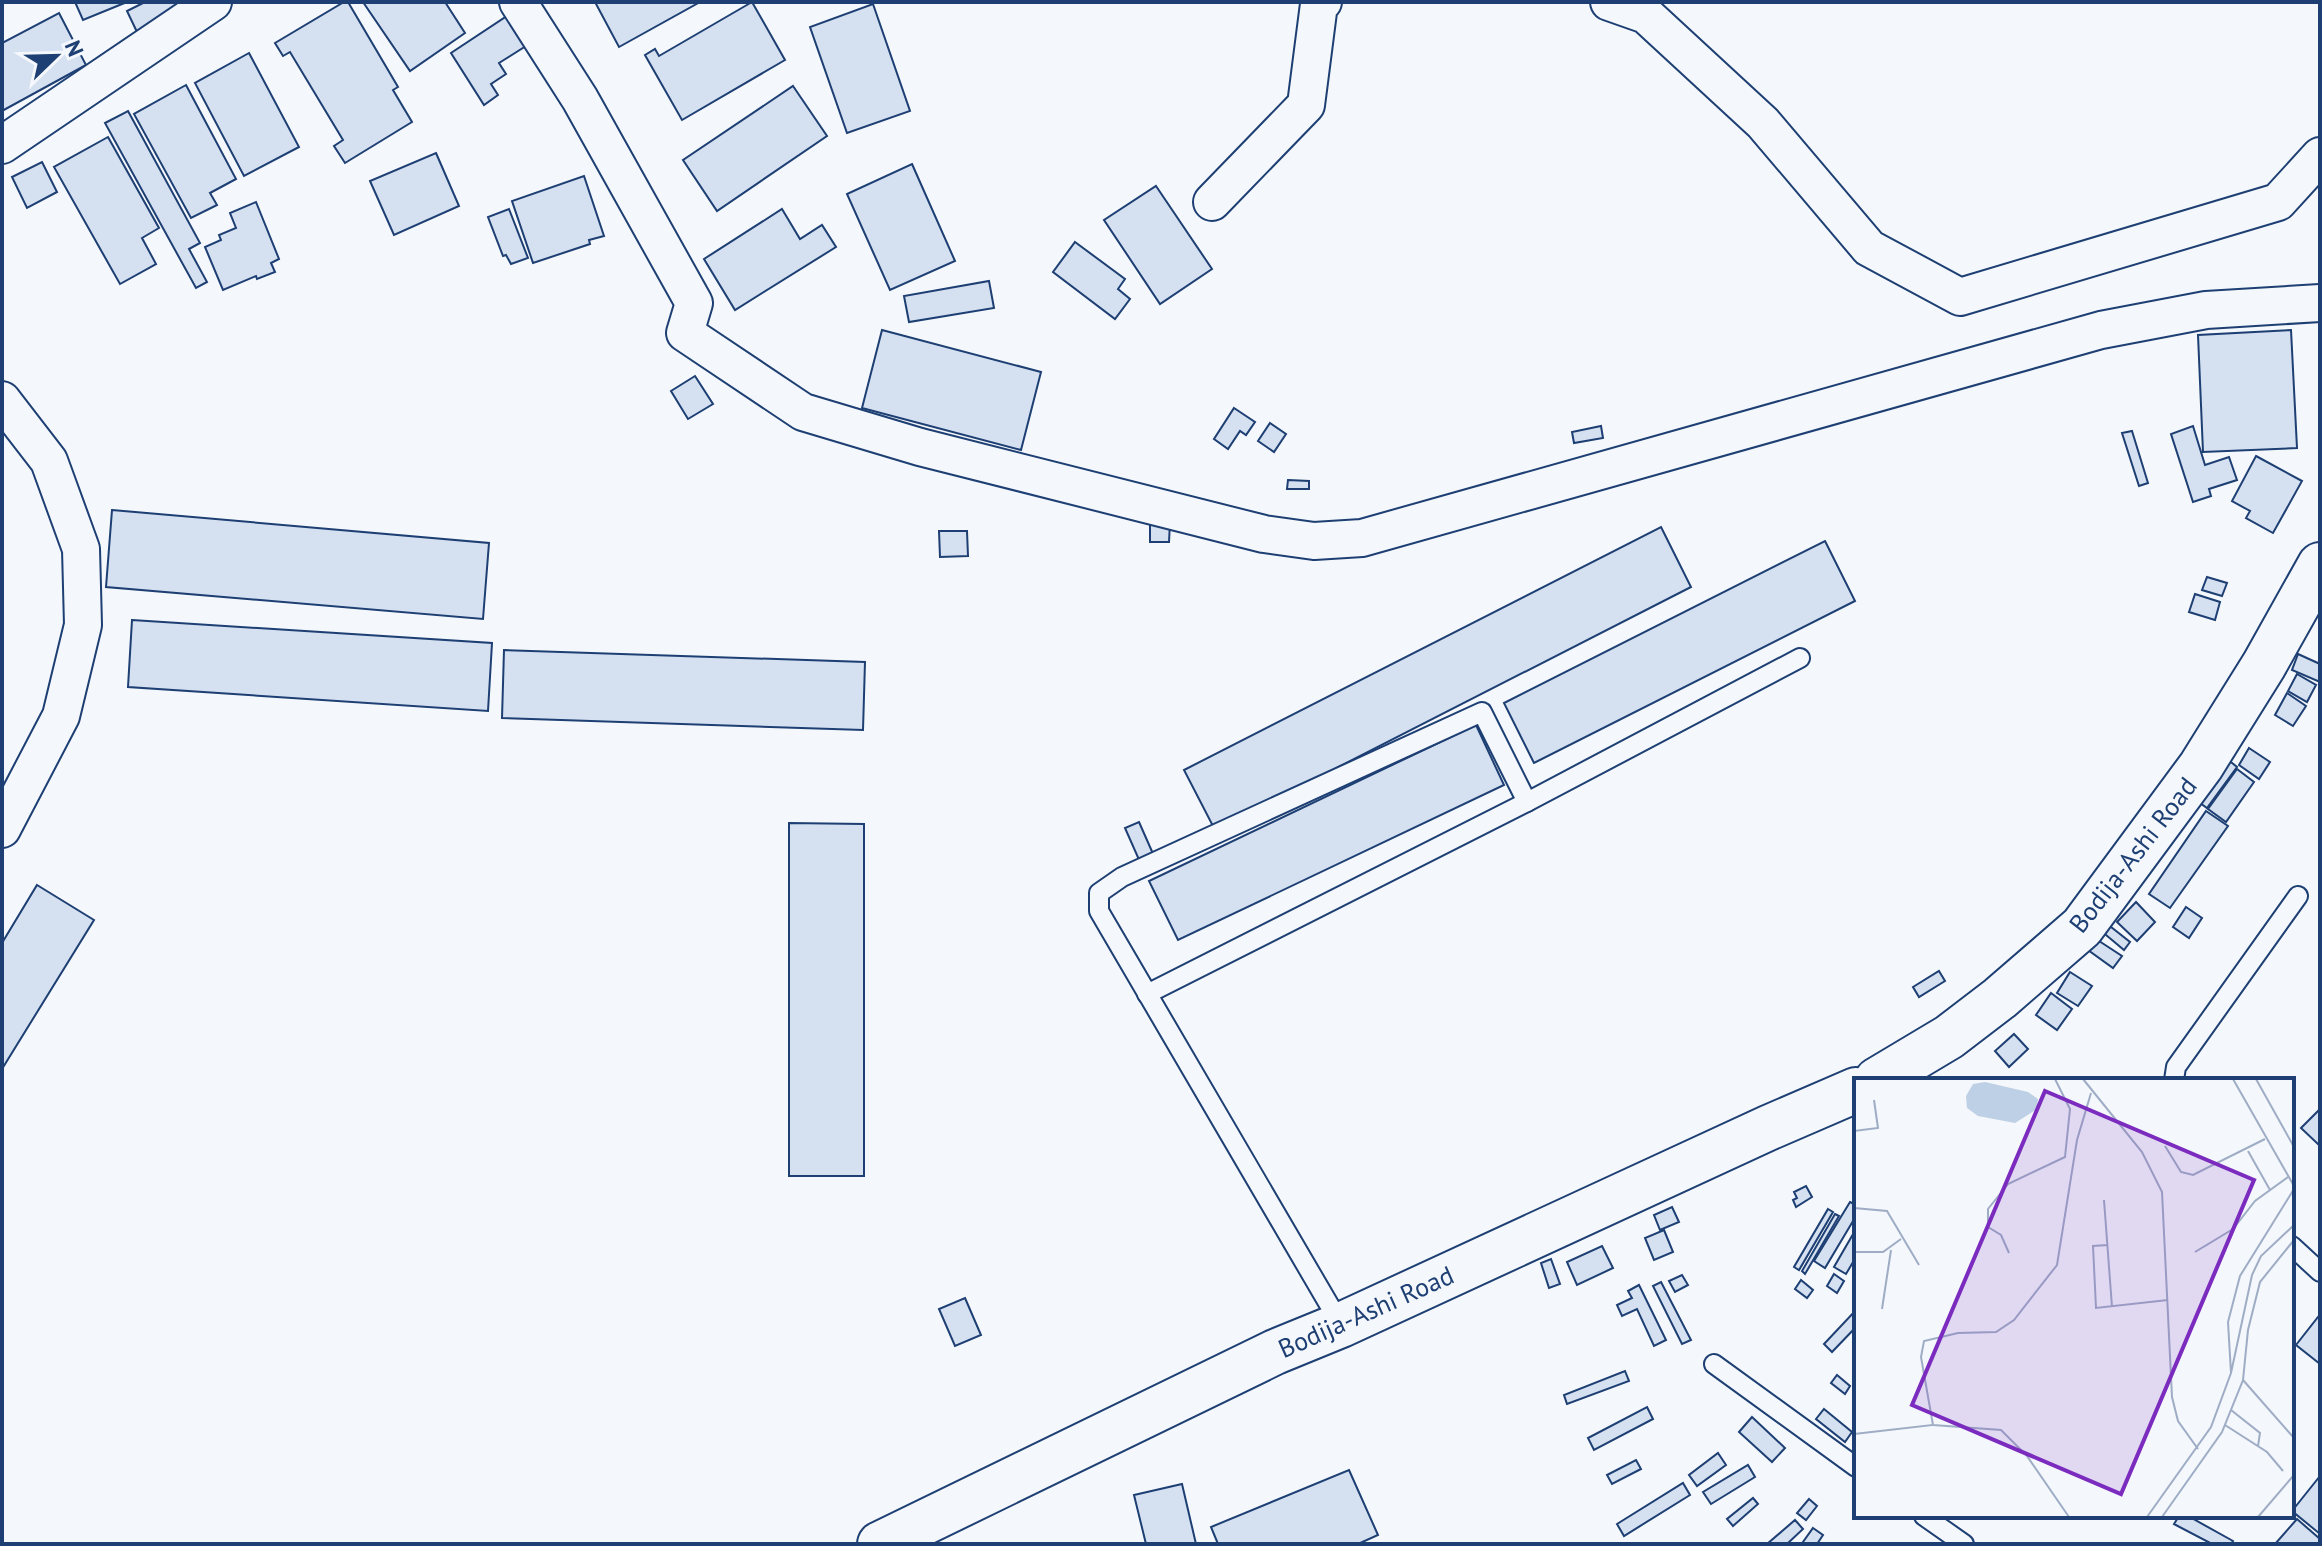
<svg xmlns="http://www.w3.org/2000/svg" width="2322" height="1546" font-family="'PT Sans',sans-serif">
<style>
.building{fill:#d5e0f0;stroke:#1d3f73;stroke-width:2}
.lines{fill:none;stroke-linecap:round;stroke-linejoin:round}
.lane-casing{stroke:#1d3f73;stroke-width:22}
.street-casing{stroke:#1d3f73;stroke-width:40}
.secondary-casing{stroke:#1d3f73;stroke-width:48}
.lane{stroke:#f4f7fb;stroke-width:18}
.street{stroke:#f4f7fb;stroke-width:36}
.secondary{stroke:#f4f7fb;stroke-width:44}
.labels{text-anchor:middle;stroke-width:6;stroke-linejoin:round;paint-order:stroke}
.street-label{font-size:26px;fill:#1d3f73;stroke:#f4f7fb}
.inset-road{fill:none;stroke:#9eadc5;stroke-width:2}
.view{fill:#7b2cbf;fill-opacity:0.15;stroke:#7b2cbf;stroke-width:4}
.inset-edge{fill:none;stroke:#1d3f73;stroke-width:4}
</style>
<rect width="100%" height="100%" fill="#f4f7fb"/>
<g class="building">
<path d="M75,2H127L83,20Z"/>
<path d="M145,2H192L137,32L127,11Z"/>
<path d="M344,2H348L398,87L393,90L412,122L345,163L334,146L343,140L290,52L283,56L275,43Z"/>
<path d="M363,2H445L465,33L410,71Z"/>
<path d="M595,2H700L619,47Z"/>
<path d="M752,2L785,60L682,120L645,55L655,49L659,56Z"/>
<path d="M873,4L910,111L847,133L810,27Z"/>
<path d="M59,13L86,65L2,111V43Z"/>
<path d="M507,16L526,46L499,63L506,74L491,84L498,95L484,105L451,53Z"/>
<path d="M249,53L299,147L244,176L195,83Z"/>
<path d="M186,85L236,179L210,193L217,205L191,218L134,114Z"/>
<path d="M793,86L827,136L717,211L683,160Z"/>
<path d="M128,111L200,243L189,249L207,282L196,288L105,123Z"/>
<path d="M108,137L159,228L142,238L156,264L120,284L54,167Z"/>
<path d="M436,153L459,206L394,235L370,181Z"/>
<path d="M42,162L57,192L27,208L12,177Z"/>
<path d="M912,164L955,261L890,290L847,194Z"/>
<path d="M584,176L604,236L589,240L590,244L533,263L512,201Z"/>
<path d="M1156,186L1212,269L1160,304L1104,220Z"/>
<path d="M256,202L279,259L271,263L275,272L257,279L256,276L223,290L205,247L221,240L219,235L236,228L230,213Z"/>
<path d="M509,209L528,258L511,264L506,255L503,256L488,217Z"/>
<path d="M782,209L800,239L822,225L836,247L735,310L704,259Z"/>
<path d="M1075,242L1125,279L1118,289L1130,299L1115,319L1053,272Z"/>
<path d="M989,281L994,308L909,322L904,296Z"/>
<path d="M882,330L1041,372L1021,450L862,408Z"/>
<path d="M2291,330L2297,448L2203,452L2198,335Z"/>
<path d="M695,376L713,404L688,419L671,391Z"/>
<path d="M1234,408L1255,422L1246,435L1240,431L1228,449L1214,439Z"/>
<path d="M1270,423L1286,434L1274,452L1258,441Z"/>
<path d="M1601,426L1603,438L1574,443L1572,432Z"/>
<path d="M2193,426L2205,465L2229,457L2237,480L2209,489L2211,496L2193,502L2171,434Z"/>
<path d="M2132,431L2148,483L2139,486L2122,433Z"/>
<path d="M2256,456L2302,481L2273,533L2246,518L2250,511L2232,501Z"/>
<path d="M1288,480L1309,481V489H1287Z"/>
<path d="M112,510L489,543L483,619L106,587Z"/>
<path d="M1150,522H1170L1169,542H1150Z"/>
<path d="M1661,527L1691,587L1215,830L1184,770Z"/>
<path d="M939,531H967L968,556L940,557Z"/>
<path d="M1825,541L1855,601L1534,763L1504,703Z"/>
<path d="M2207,577L2227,583L2222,596L2202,590Z"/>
<path d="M2195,594L2220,602L2215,620L2189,612Z"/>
<path d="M132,620L492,643L488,711L128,687Z"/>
<path d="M504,650L865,662L863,730L502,718Z"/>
<path d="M2298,654L2320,664V682L2292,670Z"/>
<path d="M2297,674L2316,685L2307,702L2288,691Z"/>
<path d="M2287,693L2306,706L2293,726L2275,715Z"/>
<path d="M1476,725L1504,785L1178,940L1149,881Z"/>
<path d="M2249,748L2270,762L2259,779L2239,765Z"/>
<path d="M2226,758L2237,767L2207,808L2196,800Z"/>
<path d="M2237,769L2254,782L2226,822L2208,809Z"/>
<path d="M2206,811L2228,826L2170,908L2149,894Z"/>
<path d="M1139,822L1154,856L1140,862L1125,828Z"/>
<path d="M789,823L864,824V1176H789Z"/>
<path d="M37,885L94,920L2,1069V943Z"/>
<path d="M2136,902L2155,922L2137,941L2117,922Z"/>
<path d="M2186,907L2202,918L2189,938L2173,927Z"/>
<path d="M2106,923L2130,942L2124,950L2100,930Z"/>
<path d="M2096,939L2122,956L2113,968L2088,950Z"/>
<path d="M1939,971L1945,981L1919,997L1913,987Z"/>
<path d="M2070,972L2092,986L2078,1006L2057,993Z"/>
<path d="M2051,993L2072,1009L2057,1030L2036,1015Z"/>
<path d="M2014,1034L2028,1049L2009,1067L1995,1051Z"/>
<path d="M2320,1109V1146L2301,1128Z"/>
<path d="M1806,1186L1812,1197L1796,1207L1793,1200L1797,1198L1794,1192Z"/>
<path d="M1850,1202L1856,1205V1216L1825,1268L1814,1261Z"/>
<path d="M1672,1207L1679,1222L1660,1230L1654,1215Z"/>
<path d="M1828,1209L1833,1212L1799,1270L1794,1267Z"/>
<path d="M1835,1214L1839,1216L1805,1274L1802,1271Z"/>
<path d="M1856,1229V1257L1846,1274L1834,1267Z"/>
<path d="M1664,1230L1673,1252L1654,1260L1645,1238Z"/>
<path d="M1602,1246L1613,1268L1577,1285L1567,1262Z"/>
<path d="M1551,1259L1560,1284L1549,1288L1541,1263Z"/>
<path d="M1834,1274L1844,1281L1837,1293L1827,1286Z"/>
<path d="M1682,1275L1688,1285L1675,1292L1669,1281Z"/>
<path d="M1801,1280L1813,1290L1807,1298L1795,1289Z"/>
<path d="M1661,1282L1691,1340L1682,1344L1653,1286Z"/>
<path d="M1639,1285L1666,1340L1654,1346L1637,1309L1622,1316L1617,1305L1632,1298L1628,1291Z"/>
<path d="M965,1298L981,1335L955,1346L939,1309Z"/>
<path d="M1856,1310V1327L1832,1352L1824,1344Z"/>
<path d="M2318,1317L2320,1318V1364L2296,1345Z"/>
<path d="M1625,1371L1629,1381L1567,1404L1564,1395Z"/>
<path d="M1837,1375L1850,1386L1845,1394L1831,1383Z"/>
<path d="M1647,1407L1653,1419L1594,1450L1588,1438Z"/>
<path d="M1824,1409L1852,1432L1845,1442L1816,1419Z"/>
<path d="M1752,1417L1785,1448L1772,1462L1739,1432Z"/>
<path d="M1718,1453L1726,1465L1697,1486L1689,1475Z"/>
<path d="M1636,1460L1641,1469L1612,1484L1607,1475Z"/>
<path d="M1748,1465L1755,1477L1711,1504L1703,1492Z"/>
<path d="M1349,1470L1378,1535L1358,1544H1218L1211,1527Z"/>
<path d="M2320,1476V1534L2292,1511Z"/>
<path d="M1683,1483L1690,1495L1624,1536L1617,1524Z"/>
<path d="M1182,1484L1196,1544H1146L1134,1495Z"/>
<path d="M1753,1498L1758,1504L1733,1526L1727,1519Z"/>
<path d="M1809,1499L1817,1506L1806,1520L1797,1513Z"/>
<path d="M2179,1516H2188L2233,1541L2231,1544H2212L2174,1524Z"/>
<path d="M2297,1519L2320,1539V1544H2275Z"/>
<path d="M1795,1520L1803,1529L1787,1544H1767Z"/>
<path d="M1813,1528L1823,1535L1817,1544H1806L1803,1542Z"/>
</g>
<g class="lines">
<defs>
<g id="lane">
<path d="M1147,994L1527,802L1800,658"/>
<path d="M2174,1080L2176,1067L2298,896"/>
<path d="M2292,1246L2320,1272"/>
<path d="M1341,1325L1099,911V893L1122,877L1482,712L1527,802"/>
<path d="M1714,1364L1856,1467"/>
<path d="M1924,1516L1964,1544"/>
</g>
<g id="street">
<path d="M518,2L580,99L694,303L685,333L803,412L920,447L1264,534L1314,541L1362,538L2101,330L2206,310L2320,303"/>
<path d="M1609,2L1646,15L1763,123L1869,248L1960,297L2278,202L2320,156"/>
<path d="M2,145L213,2"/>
<path d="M1212,202L1306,105L1319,4L1323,2"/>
<path d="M2,400L49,461L81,549L83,625L61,716L2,829"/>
</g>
<g id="secondary">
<path d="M1877,1080L1949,1037L2000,998L2082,927L2201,766L2264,665L2320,565"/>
<path d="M880,1544L1275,1352L1341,1325L1768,1128L1856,1090"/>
</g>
</defs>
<use href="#lane" class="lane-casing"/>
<use href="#street" class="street-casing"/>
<use href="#secondary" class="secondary-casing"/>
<use href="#lane" class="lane"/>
<use href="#street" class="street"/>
<use href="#secondary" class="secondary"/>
</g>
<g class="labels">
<g class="street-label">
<text transform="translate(2133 855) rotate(-52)" y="9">Bodija-Ashi Road</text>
<text transform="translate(1366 1312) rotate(-24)" y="9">Bodija-Ashi Road</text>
</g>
</g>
<g transform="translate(1854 1078)">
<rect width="440" height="440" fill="#f4f7fb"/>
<path d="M131,4L174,14L184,21L183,31L161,45L124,38L113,30L112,18L119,6Z" fill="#bed0e5"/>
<path class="inset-road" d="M229,1L288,74L308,114L318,319L324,343L344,371M379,1L440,108M402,1L440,69M0,53L24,50L20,22M311,68L327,94L339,97L411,61M394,73L416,112M250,122L258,229M0,130L33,133L65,187M254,167L239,168L242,230L314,222M0,174H29L47,161M341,174L379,151L401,123L434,99M155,175L147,157L134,149V131L154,106L211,79L216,31L201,1M28,231L37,172M377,295L374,244L386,198L440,111M389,302L440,360M377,332L406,355L404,368M79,347L147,352L173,378L215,439M371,347L413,374L429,393M0,356L79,347L67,279L70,263L104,255L142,254L160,242L203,187L223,62L237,15M293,439L357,349L377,295L398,197L407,178L440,147M308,439L368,354L389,302L394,252L406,204L440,162M404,439L440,397"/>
<path class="view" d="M191,13L400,102L267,416L58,327Z"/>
<rect width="440" height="440" class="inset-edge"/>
</g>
<rect width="2322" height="1546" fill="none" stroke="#1d3f73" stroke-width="8"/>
<g transform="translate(56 56) rotate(67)" stroke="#f4f7fb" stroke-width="6" paint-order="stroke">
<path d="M0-6L14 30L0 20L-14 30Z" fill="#1d3f73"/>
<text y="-12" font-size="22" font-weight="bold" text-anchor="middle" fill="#1d3f73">N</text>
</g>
</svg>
